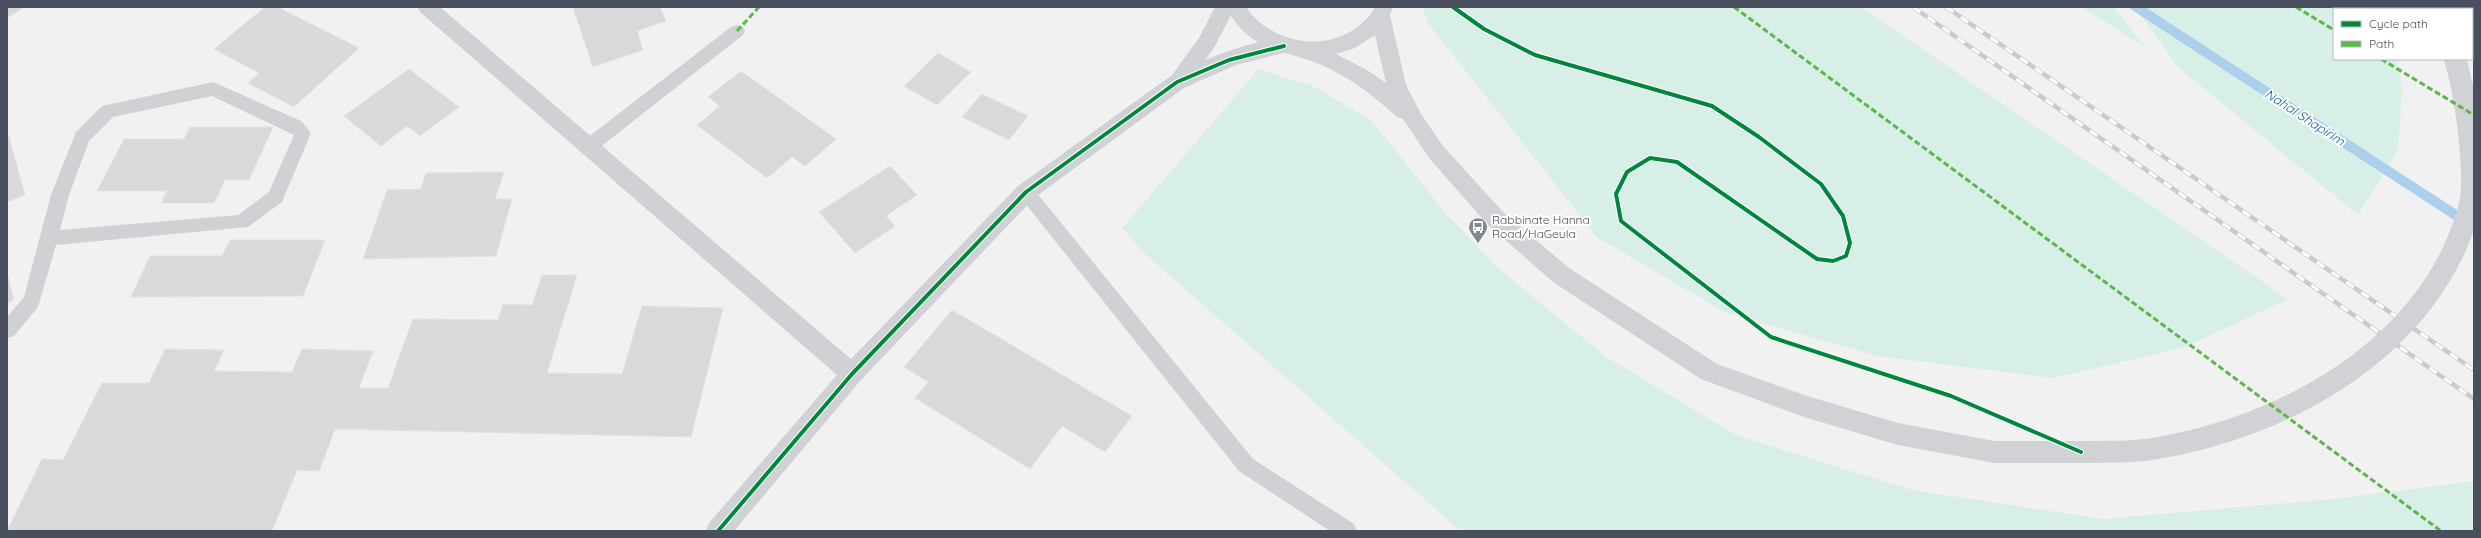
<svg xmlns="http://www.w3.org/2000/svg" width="2481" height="538" font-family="Quicksand,sans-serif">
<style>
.green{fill:#d7efe6}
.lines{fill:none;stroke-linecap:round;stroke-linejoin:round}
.stream{fill:#acd0eb;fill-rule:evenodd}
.building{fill:#d9d9db;stroke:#e2e3e4}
.lane{fill:#cfd1d4;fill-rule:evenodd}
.street{fill:#cfd1d4;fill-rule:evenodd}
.secondary{fill:#d0d2d5;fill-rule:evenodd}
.rail-casing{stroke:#c8cacc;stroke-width:4.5}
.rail{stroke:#fff;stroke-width:3;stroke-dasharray:9;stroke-linecap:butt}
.secondary-bridge{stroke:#d0d2d5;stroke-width:22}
.quiet{stroke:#58b947;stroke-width:3;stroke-dasharray:6 3;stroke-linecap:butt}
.cycleway-casing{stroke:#fff;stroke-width:6}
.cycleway{stroke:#00873e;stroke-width:4}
.labels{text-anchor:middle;stroke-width:4;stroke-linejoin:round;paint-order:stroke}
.poi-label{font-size:12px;fill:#494f5d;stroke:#fff;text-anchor:start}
.water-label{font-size:13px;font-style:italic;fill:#1265a7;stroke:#fff}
</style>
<rect width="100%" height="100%" fill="#f1f1f1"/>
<g class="green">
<path d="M1422,7H1861L2288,299L2185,347L2054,378L1878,356L1726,313L1597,237L1428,23Z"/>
<path d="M2082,7H2113L2147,49Z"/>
<path d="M2135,7H2386V9H2334V59H2396L2402,88L2398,150L2358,215L2178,67Z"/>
<path d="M1259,69L1315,87L1372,121L1443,210L1498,268L1605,356L1738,436L1912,490L2102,519L2335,499L2474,481V531H1467L1455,526L1143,252L1122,228Z"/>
</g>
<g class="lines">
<path class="stream" d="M2130,7H2145L2474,221V233L2132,10Z"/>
</g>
<g class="building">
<path d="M7,7H25L7,18Z"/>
<path d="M265,7H277L359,48L294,107L248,83L259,73L214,49Z"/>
<path d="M573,7H660L666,21L637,31L643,50L593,67Z"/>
<path d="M938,53L971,72L937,105L904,86Z"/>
<path d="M409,69L459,107L420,136L407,126L381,146L344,116Z"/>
<path d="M741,71L836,139L805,166L792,157L767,178L697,125L720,106L708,97Z"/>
<path d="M982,94L1028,116L1009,140L962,117Z"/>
<path d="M190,127H273L249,180H225L214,203H161L167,191H97L124,139H184Z"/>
<path d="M9,137L25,195L7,202V138Z"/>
<path d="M890,166L917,195L886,216L895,226L855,253L819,212Z"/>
<path d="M504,172L495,199H512L496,256L363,259L387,190L421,189L426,173Z"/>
<path d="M230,240H325L303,296L131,297L150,256H222Z"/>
<path d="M7,272L14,300L7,303Z"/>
<path d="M542,275H577L547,373L622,374L642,306L723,308L691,437L335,429L319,471L297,470L272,531H7L42,459L63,460L102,383H149L165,349L224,350L214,371L292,372L302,349L373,351L359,388H388L413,319L498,320L503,304L532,305Z"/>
<path d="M952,310L1132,416L1105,452L1062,426L1030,469L915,398L928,382L904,367Z"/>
</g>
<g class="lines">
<g class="lane">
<path d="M737,25L743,27L745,31L743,35L594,152L588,154L582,152L579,147L582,142L731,27Z"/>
<path d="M213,82L301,121L311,133L282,202L248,227L56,245L38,307L14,336L7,338V317L24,297L51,195L76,132L102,106ZM212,96L294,135L269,192L238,215L60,230L69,195L89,141L113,117Z"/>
<path d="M1026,185L1032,187L1253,459L1354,524L1357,531H1330L1239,471L1020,197L1017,192L1020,187Z"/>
</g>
<path class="street" d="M417,7H440L851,359L1018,186L1172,75L1199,38L1215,7H1235L1214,48L1205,60C1225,52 1271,34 1291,41L1294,46L1291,51L1236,65L1184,88L1034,198L860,381L734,531H706L709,523L837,375L420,12Z"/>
<g class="secondary">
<path d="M1226,7H1246C1276,51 1347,55 1375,7H1393L1390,15L1406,85L1421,114L1443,146L1503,212L1569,268L1717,364L1804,395L1898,423L1994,441H2081L2089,444L2093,452L2089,460L2081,463H1994L1898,445L1804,417L1701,379L1553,282L1487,224L1429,158L1403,119L1397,117C1376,98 1355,81 1330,69C1286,47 1253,57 1226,7ZM1375,35L1386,83L1367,70L1336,54L1355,48Z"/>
<path d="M2426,7H2446L2447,9H2427Z"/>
</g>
<defs>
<g id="rail">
<path d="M1913,7L2474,399"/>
<path d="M1946,7L2474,370"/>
</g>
</defs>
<use href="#rail" class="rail-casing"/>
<use href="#rail" class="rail"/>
<path class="secondary-bridge" d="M2081,452C2105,451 2129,453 2152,449C2286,428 2431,347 2469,209C2478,177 2465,91 2455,59"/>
<g class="quiet">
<path d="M1734,7L2441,531"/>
<path d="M2296,7L2334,30"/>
<path d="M737,31L759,7"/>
<path d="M2381,59L2474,115"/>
</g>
<defs>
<g id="cycleway">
<path d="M1453,7L1484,29L1535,55L1712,106L1759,137L1821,184L1843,216L1850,243L1846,256L1833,261L1817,259L1677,162L1650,158L1627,172L1616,194L1621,221L1771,337L1951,396L2081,452"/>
<path d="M718,531L852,374L1026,192L1177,82L1229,60L1284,46"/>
</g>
</defs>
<use href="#cycleway" class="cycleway-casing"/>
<use href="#cycleway" class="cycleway"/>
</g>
<defs>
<symbol id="bus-pin" viewBox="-11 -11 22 30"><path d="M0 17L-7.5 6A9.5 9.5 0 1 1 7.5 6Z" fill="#848891" stroke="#fff"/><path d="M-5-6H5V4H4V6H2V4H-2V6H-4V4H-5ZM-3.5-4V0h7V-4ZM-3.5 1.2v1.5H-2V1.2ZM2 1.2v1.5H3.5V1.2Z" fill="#fff"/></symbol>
</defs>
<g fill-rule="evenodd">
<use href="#bus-pin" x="1467" y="216" width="22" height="30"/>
</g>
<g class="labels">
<g class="poi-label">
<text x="1492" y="224">Rabbinate Hanna<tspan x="1492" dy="14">Road/HaGeula</tspan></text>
</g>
<g class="water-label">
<text transform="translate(2305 117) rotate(33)" y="5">Nahal Shapirim</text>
</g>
</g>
<rect width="2481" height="538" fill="none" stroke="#494f5d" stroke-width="16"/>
<rect x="2333" y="8" width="140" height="52" fill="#ffffff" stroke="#b6b9be"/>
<rect x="2341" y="21" width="20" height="6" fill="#00873e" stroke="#b6b9be"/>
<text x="2369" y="28" font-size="12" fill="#494f5d">Cycle path</text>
<rect x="2341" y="41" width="20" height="6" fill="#58b947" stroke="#b6b9be"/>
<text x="2369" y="48" font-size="12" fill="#494f5d">Path</text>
</svg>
